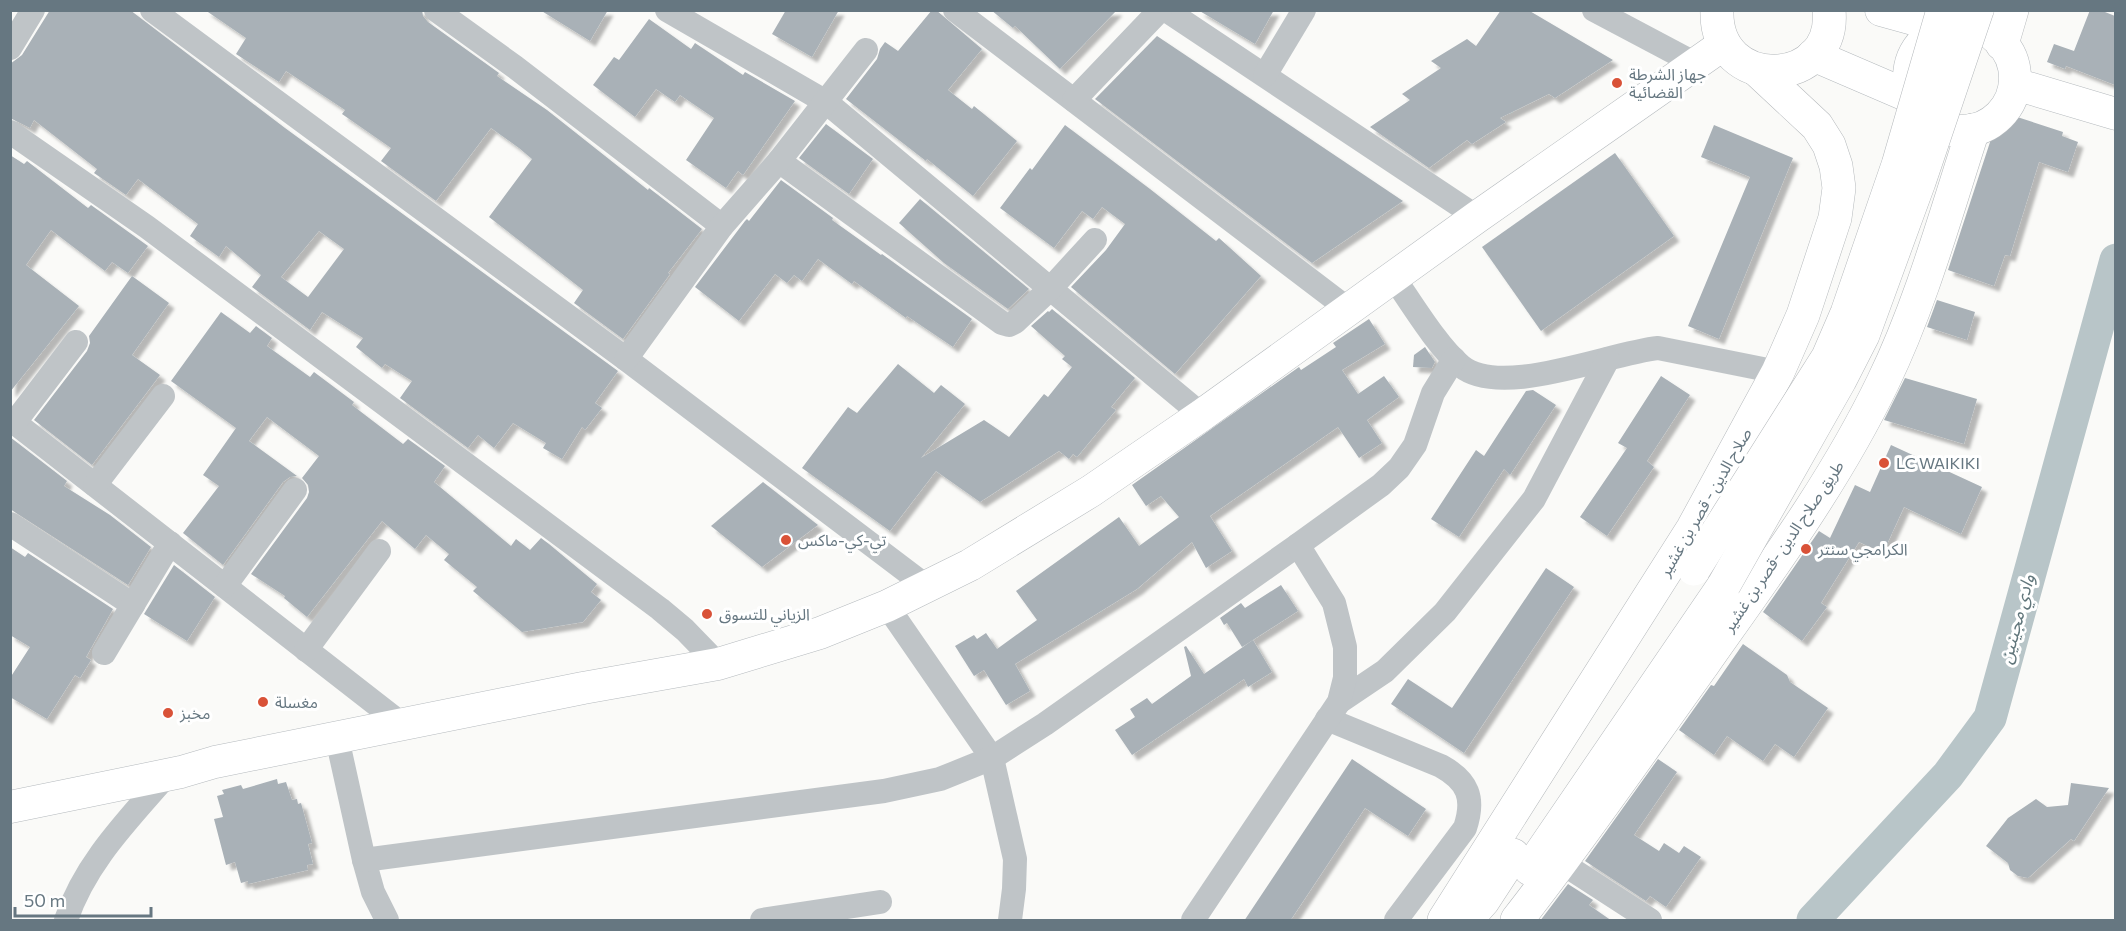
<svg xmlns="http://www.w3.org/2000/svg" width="2126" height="931" font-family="Commissioner,'Noto Sans Arabic',sans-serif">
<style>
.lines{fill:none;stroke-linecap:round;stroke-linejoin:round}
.river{stroke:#b8c5c8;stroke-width:33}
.building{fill:#a9b1b7;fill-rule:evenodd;filter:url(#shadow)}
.major-casing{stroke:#b5babe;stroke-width:33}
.highway-casing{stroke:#b5b9bc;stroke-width:34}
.minor{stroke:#bfc4c7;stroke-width:24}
.major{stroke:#fff;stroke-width:32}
.highway{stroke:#fff;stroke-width:33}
.highway-bridge-casing{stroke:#b5b9bc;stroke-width:34;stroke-linecap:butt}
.highway-bridge{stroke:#fff;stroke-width:33}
.poi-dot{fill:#d95238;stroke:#fff;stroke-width:2}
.labels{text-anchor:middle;stroke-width:6;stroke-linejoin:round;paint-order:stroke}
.poi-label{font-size:16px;fill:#667781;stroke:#fff;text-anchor:start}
.street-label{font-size:16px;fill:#667781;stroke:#fff}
.water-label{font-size:18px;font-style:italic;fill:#61767b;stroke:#fff}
</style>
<defs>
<filter id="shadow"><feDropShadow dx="5.5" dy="5.5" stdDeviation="1.5" flood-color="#0004"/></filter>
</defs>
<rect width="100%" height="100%" fill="#fafaf8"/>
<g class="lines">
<path class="river" d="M1813,920L1948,775L1990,718L2116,260"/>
</g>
<g class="building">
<path d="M50,10H130L285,128L618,371L595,403L602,408L585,430L582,427L562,459L543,448L546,443L513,423L494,448L478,435L468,448L400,398L412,381L385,364L382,368L356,347L363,338L322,312L310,330L252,287L261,275L226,246L219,257L190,236L198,224L138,179L126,195L94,173L97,169L34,120L30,128L10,118V64L22,55ZM319,231L344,249L308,297L281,277Z"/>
<path d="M205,10H422L423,16L428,22L499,73L497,76L547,110L648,190L649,188L702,229L668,273L670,274L623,339L574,303L583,290L489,217L532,159L519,148L491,128L436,201L381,161L391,148L342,114L345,110L286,71L279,82L236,54L246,38Z"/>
<path d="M540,10H608L590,41Z"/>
<path d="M786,10H839L812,57L772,34Z"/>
<path d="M932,10H936L982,49L948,90L972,109L974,106L1017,141L973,196L927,159L926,161L846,99L877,59L880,49L885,42L898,51Z"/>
<path d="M991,10H1117L1060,69L1015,26L1013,28Z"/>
<path d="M1198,10H1274L1255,44Z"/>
<path d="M1501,10H1528L1613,60L1555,98L1549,94L1500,118L1506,122L1472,144L1467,140L1429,168L1370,127L1410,100L1402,94L1441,68L1431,61L1467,39L1476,46Z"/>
<path d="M2090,10H2100L2115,16V85L2066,66L2065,69L2047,62L2054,44L2074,51Z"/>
<path d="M649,19L691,49L695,43L743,75L745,72L795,101L743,175L738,171L726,188L686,160L714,118L680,95L675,102L656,89L635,117L593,85L614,57L619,60Z"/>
<path d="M1157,36L1403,201L1312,263L1095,99Z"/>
<path d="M2011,115L2063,132L2062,136L2078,142L2068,172L2039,162L2010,256L2005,255L1994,286L1948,270L1994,130L1998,133L2002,119L2008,122Z"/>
<path d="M826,124L873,159L849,194L799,158Z"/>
<path d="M1065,125L1150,189L1216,241L1219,238L1261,276L1175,374L1071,287L1106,250L1125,224L1102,207L1093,219L1082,211L1054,248L1000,208L1030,168L1032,170Z"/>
<path d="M1714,125L1793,158L1719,339L1688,326L1750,177L1701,157Z"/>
<path d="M1615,153L1674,236L1541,331L1482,247Z"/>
<path d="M10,155L24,164L27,161L88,208L91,205L148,246L128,273L112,262L105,271L51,230L26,265L79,306L10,392Z"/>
<path d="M781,180L833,218L832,220L881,255L882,254L972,319L953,347L907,316L906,318L854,281L852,284L818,259L802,281L794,275L787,283L775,274L739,321L695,287L745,221L747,219L749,221Z"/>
<path d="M920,199L1029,289L1008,309L944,263L899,223Z"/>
<path d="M132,276L169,303L132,355L160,375L92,465L34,420L87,351L90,343L89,336Z"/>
<path d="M1937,300L1975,312L1967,340L1927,327Z"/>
<path d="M1052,309L1135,378L1111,407L1116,410L1077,457L1073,454L1069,459L1059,451L980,502L936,471L890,531L802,468L848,407L857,413L898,364L934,393L941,385L965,404L921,458L984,420L1009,437L1044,394L1048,397L1072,367L1062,359L1065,356L1031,326L1048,311L1049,312Z"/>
<path d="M221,312L250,333L256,326L272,338L267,346L310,377L314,372L354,402L352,405L403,444L408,439L445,466L434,482L511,546L516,539L530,550L541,538L549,544L597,584L591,592L601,600L583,622L522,632L473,591L477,587L444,560L449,554L426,535L415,549L382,521L307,617L284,598L285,596L251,574L307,498L309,492L308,485L302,478L319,456L267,417L249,441L297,476L290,477L283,482L223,565L183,533L219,486L203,475L236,428L171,381Z"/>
<path d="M1369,319L1385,344L1342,370L1358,394L1384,376L1399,397L1367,420L1382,443L1359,458L1338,427L1210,516L1232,551L1206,568L1192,542L1137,589L1015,664L1030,691L1006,705L984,670L974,676L955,646L974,635L977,639L986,633L997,649L1037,620L1016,591L1119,517L1139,546L1179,517L1161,496L1146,506L1132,485L1299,367L1301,370L1336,347L1333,343Z"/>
<path d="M1425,347L1435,362L1432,368L1413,367L1414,355Z"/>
<path d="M1661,376L1690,395L1647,461L1654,467L1607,536L1580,517L1627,448L1618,443Z"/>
<path d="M1905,378L1977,399L1964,444L1884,420Z"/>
<path d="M1533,390L1556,405L1510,475L1504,469L1459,537L1431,519L1476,450L1484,456L1526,391Z"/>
<path d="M10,437L67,481L64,486L110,515L151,547L128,585L10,509Z"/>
<path d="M1891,445L1982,487L1961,534L1904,507L1883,553L1859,542L1821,603L1827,607L1802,641L1763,612L1819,531L1830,538L1855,485L1870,492Z"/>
<path d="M763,482L818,525L762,567L711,526Z"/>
<path d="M10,547L25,557L28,553L113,609L86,657L91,660L80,678L75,675L47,719L10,697V678L30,647L10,635Z"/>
<path d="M174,565L215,597L187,641L144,614Z"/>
<path d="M1546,568L1574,587L1464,753L1391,704L1408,679L1452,708Z"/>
<path d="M1281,585L1298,611L1242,647L1227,623L1224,625L1220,618L1241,603L1245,608Z"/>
<path d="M1253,640L1272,672L1248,687L1244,679L1132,755L1115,730L1135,717L1130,709L1147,698L1152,704L1191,676L1184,647L1186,646L1204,674Z"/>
<path d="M1743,644L1787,675L1790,682L1828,708L1794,757L1775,744L1763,761L1727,736L1714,755L1679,730L1711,685L1714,686Z"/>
<path d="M1352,759L1426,809L1408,836L1365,808L1290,921H1244Z"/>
<path d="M1658,759L1677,772L1634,835L1659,851L1664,843L1679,853L1684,846L1701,857L1666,907L1650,896L1646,901L1585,861Z"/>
<path d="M277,779L278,784L286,782L292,800L297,799L298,804L301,803L312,843L308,844L313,864L307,865L308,870L248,884V881L241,883L235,862L226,865L214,819L223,817L217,796L224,794L222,790L241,785L243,789Z"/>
<path d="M2071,783L2109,788L2074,841L2071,839L2028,878L2018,876L2010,870L2008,863L1986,846L2008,818L2036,799L2047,807L2068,805Z"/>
<path d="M1568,884L1593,900L1589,905L1612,921H1540Z"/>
</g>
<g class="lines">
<defs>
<g id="major">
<path d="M1881,10L1946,28"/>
<circle cx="1962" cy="78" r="53"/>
<path d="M1813,55L1913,98"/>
<path d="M2015,84L2116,114"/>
<path d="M10,807L181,772L215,762L583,688L718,664L820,633L887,606L970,565L1091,491L1202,415L1477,217L1724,44"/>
</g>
<g id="highway">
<path d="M1717,10C1714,94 1837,89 1829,10"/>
<path d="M2002,44L2012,10"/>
<path d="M1530,869L1724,585"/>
<path d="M1444,920L1693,528L1778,372L1803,315L1835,218L1839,188L1836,166L1829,145L1817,126L1757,70"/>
<path d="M1466,920L1483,901L1513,855"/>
<path d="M1517,920C1582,837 1642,749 1704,663C1768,572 1835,482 1883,382C1921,304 1946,213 1973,130"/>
</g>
</defs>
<use href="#major" class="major-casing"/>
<use href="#highway" class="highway-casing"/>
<g class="minor">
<path d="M152,10L626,359L926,586"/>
<path d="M436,10L515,67L722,226"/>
<path d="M667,10L826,102L1202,415"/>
<path d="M955,10L1348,309"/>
<path d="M1166,10L1477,217"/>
<path d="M1594,10L1696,64"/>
<path d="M10,48L33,10"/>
<path d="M1265,75L1304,10"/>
<path d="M1074,100L1160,10"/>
<path d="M10,132L147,227L660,609L685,630L718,664"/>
<path d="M779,161L1002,323L1009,325L1015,322L1051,288L1095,240"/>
<path d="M1394,278C1412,304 1438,347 1461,366C1501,399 1609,353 1658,348L1778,372"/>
<path d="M626,359L722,226L779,161L866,50"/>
<path d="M10,419L403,725"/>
<path d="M15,422L76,342"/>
<path d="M95,485L163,396"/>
<path d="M10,524L133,605"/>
<path d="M225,586L295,490"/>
<path d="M887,606L992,758L1015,859L1014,889L1010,920"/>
<path d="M306,650L379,551"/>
<path d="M104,653L170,543"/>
<path d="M1339,702L1385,671L1445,612L1534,499L1608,359"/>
<path d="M1327,719L1441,766C1468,781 1475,798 1465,828L1396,920"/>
<path d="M337,738L364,860L373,892L387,920"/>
<path d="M364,860L884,791L940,779L992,758L1045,724L1298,545"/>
<path d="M1562,863L1650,920"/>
<path d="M66,920C85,863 128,820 167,775"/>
<path d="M762,920L880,902"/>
<path d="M1193,920L1339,702L1345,678V647L1334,603L1298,545L1381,485L1399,468L1415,445L1433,393L1454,359"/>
</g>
<use href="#major" class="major"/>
<use href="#highway" class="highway"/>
<defs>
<g id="highway-bridge">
<path d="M1694,569L1828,357L1847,313L1898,165L1943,10"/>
<path d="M1724,585L1840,380L1863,335L1919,182L1977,10"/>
</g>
</defs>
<use href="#highway-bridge" class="highway-bridge-casing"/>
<use href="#highway-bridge" class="highway-bridge"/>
</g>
<g class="poi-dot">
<circle cx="1617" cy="83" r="6"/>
<circle cx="1884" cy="463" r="6"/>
<circle cx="786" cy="540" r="6"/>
<circle cx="1806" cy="549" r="6"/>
<circle cx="707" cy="614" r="6"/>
<circle cx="263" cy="702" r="6"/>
<circle cx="168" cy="713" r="6"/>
</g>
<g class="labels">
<g class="poi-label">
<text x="1629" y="80">جهاز الشرطة<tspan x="1629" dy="18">القضائية</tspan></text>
<text x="1896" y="469">LC WAIKIKI</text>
<text x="798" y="546">تي-كي-ماكس</text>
<text x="1818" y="555">الكرامجي سنتر</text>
<text x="719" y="620">الزياني للتسوق</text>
<text x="275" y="708">مغسلة</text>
<text x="180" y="719">مخبز</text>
</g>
<g class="street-label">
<text transform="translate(1705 502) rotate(-60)" y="6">صلاح الدين - قصر بن غشير</text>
<text transform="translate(1783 546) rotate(-56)" y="6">طريق صلاح الدين -قصر بن غشير</text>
</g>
<g class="water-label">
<text transform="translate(2017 619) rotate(-75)" y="6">وادي مجينين</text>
</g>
</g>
<rect width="2126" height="931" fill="none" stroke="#667781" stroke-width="24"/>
<path d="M15 907v9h136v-9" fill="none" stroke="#667781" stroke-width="3"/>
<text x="24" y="907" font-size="18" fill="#667781" stroke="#ffffff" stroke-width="4.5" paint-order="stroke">50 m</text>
</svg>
